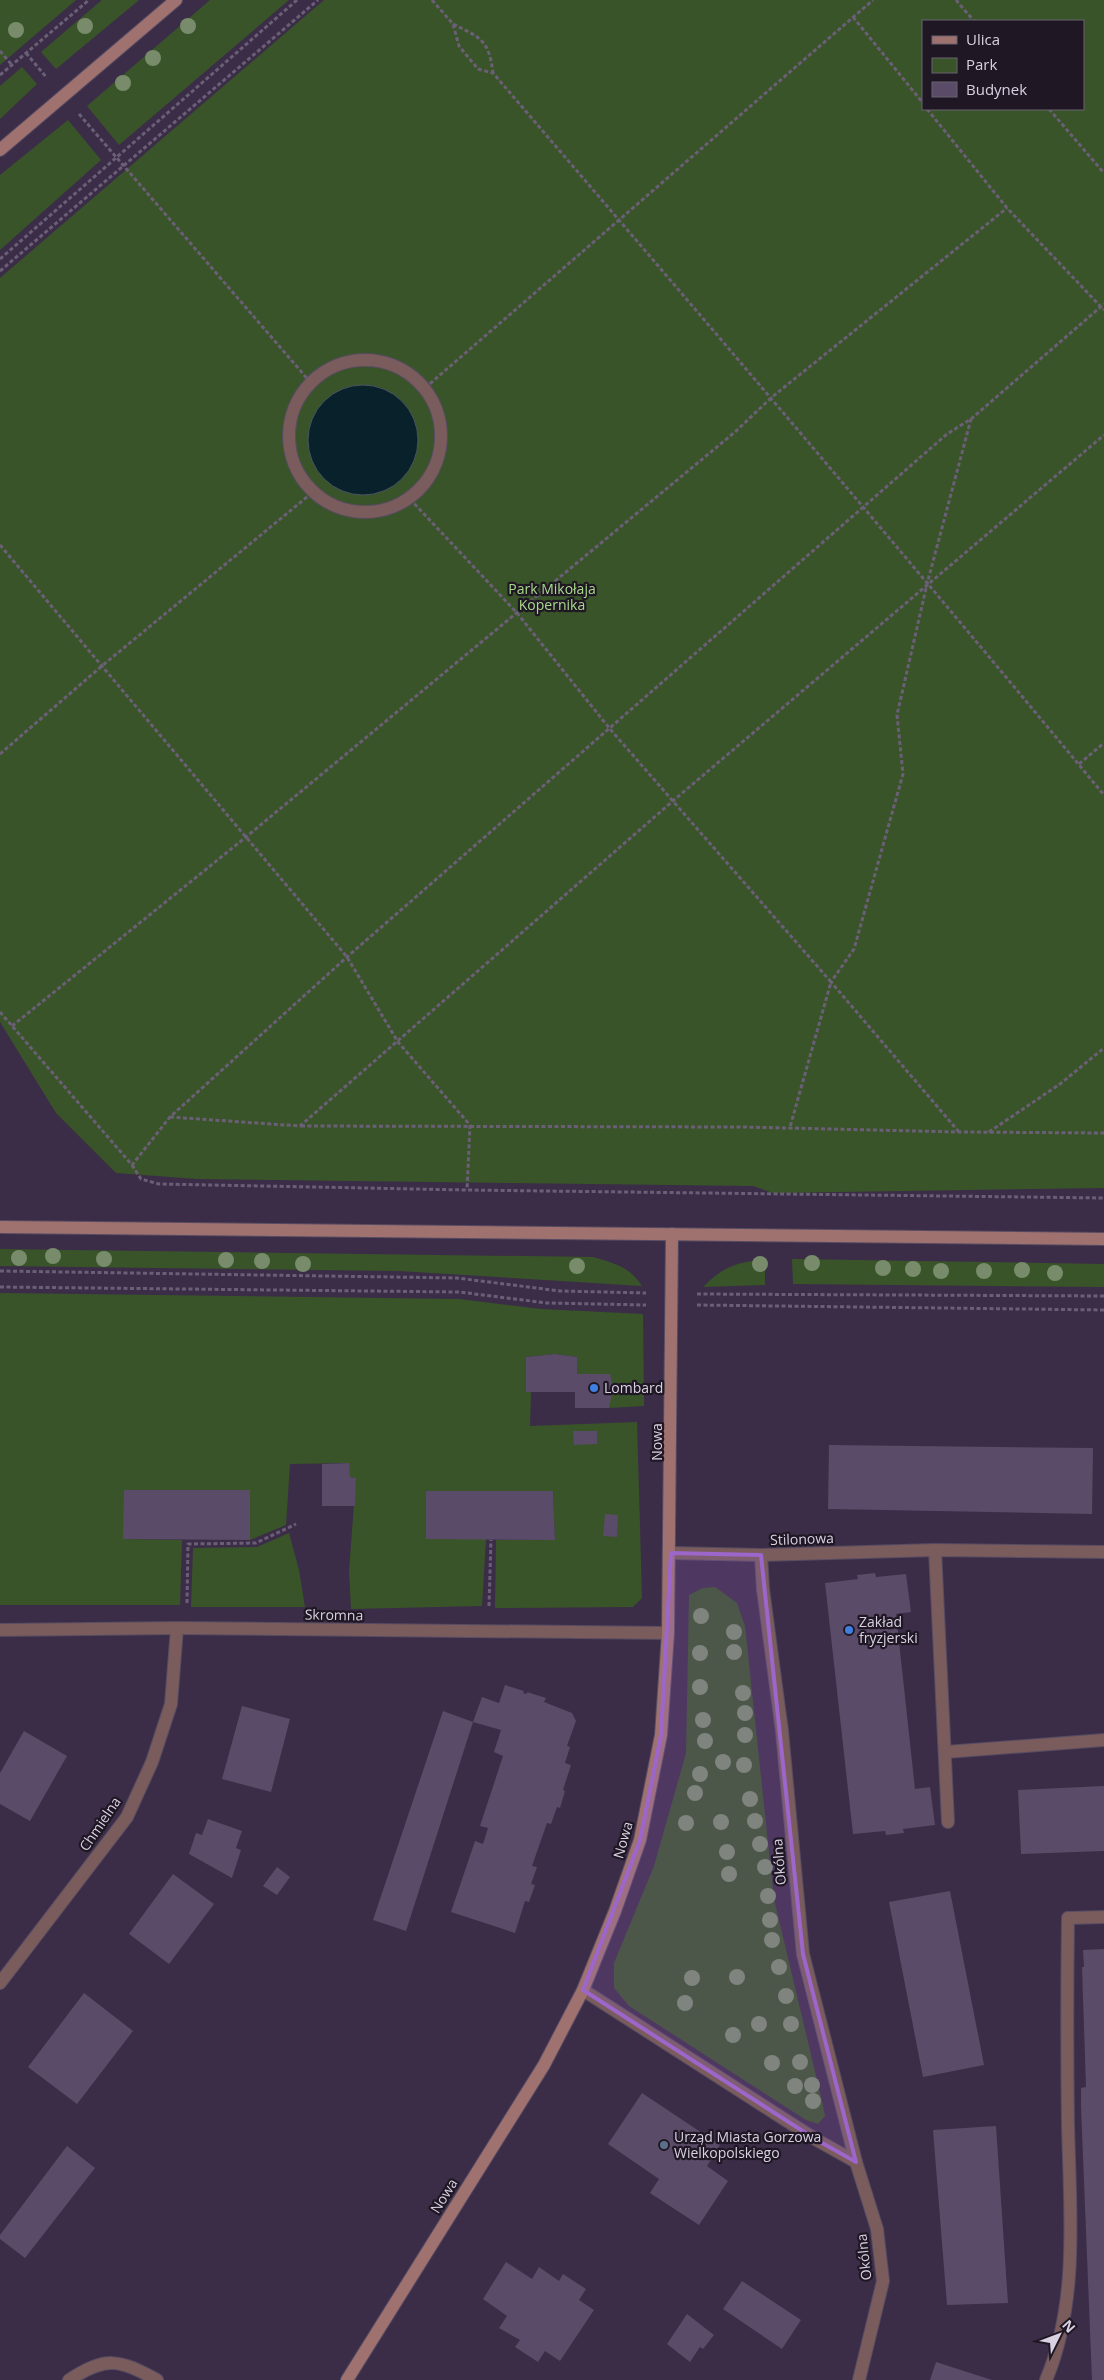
<svg xmlns="http://www.w3.org/2000/svg" width="1104" height="2380" font-family="'Open Sans',sans-serif">
<style>
.green{fill:#3a5429;fill-rule:evenodd}
.water{fill:#09212a;stroke:#475661}
.building{fill:#5a4b68}
.lines{fill:none;stroke-linecap:round;stroke-linejoin:round}
.lane-casing{stroke:#574b63;stroke-width:14}
.street-casing{stroke:#574b63;stroke-width:14}
.secondary-casing{stroke:#574b63;stroke-width:14}
.path{stroke:#6b5f77;stroke-width:3;stroke-dasharray:4 2.5;stroke-linecap:butt}
.lane{stroke:#795c5b;stroke-width:12}
.street{stroke:#795c5b;stroke-width:12}
.secondary{stroke:#9f7270;stroke-width:12}
.tree{fill:#788c6c}
.marked{fill:#9c66cb;fill-opacity:0.2;stroke:#9c66cb;stroke-width:4;stroke-linejoin:round}
.shop-dot{fill:#3f7fe0;stroke:#1f1824;stroke-width:2}
.service-dot{fill:#5c6f8a;stroke:#1f1824;stroke-width:2}
.labels{text-anchor:middle;stroke-width:4.5;stroke-linejoin:round;paint-order:stroke}
.park-label{font-size:14px;fill:#a9d98b;stroke:#1f1824}
.poi-label{font-size:14px;fill:#d9d1e2;stroke:#1f1824;text-anchor:start}
.street-label{font-size:14px;fill:#d9d1e2;stroke:#1f1824}
</style>
<rect width="100%" height="100%" fill="#3b2d47"/>
<g class="green">
<path d="M0,0H76L0,65Z"/>
<path d="M102,0H139L56,69L41,52Z"/>
<path d="M210,0H289L119,145L87,106Z"/>
<path d="M324,0H1104V1188L773,1193L753,1186L197,1179L116,1173L56,1113L0,1022V278ZM923,21H1083V109H923Z"/>
<path d="M22,67L37,84L0,119V86Z"/>
<path d="M68,120L101,160L0,250V175Z"/>
<path d="M0,1249L593,1257C614,1263 630,1267 642,1286L399,1271L0,1266Z"/>
<path d="M765,1259V1285L703,1287C725,1265 736,1263 765,1259Z"/>
<path d="M792,1259L1104,1264V1287L793,1284Z"/>
<path d="M0,1293L459,1299L541,1309L643,1314L644,1406L609,1408L610,1374H577V1357L555,1354L526,1357V1391L531,1392L530,1426L637,1422L642,1598L633,1607L495,1608L496,1540H555L553,1491H427L486,1539L482,1606L351,1609L349,1571L356,1478L350,1477L348,1463L290,1464L286,1525L250,1540V1490H124V1539L182,1540L180,1605H0Z"/>
<path d="M289,1533L299,1570L305,1607H191L193,1548L257,1547Z"/>
<path d="M715,1587L737,1603L745,1626L774,1899L823,2105L825,2116L818,2124L806,2120L629,2006L614,1988V1963L654,1866L686,1753L689,1595L703,1588Z"/>
</g>
<circle class="water" cx="363" cy="440" r="55"/>
<g class="building">
<path d="M555,1354L577,1357V1374H610L613,1388L609,1408H575V1392H526V1357Z"/>
<path d="M573,1431H597V1444L574,1445Z"/>
<path d="M829,1445L1093,1448L1092,1514L828,1509Z"/>
<path d="M349,1463L350,1477L356,1478L355,1506H322V1464Z"/>
<path d="M124,1490H250V1540L123,1539Z"/>
<path d="M426,1491H553L555,1540L426,1539Z"/>
<path d="M605,1514L618,1515L617,1537L603,1536Z"/>
<path d="M875,1573L876,1577L906,1574L911,1612L896,1614L915,1789L930,1787L935,1825L903,1829L904,1833L886,1835L885,1831L853,1834L825,1583L858,1579L857,1575Z"/>
<path d="M505,1685L524,1691L523,1693L527,1694V1692L546,1698L544,1702L572,1713L576,1721L567,1746L570,1747L565,1763L571,1765L563,1790L565,1791L560,1808L557,1807L551,1824L547,1823L532,1866L537,1867L531,1884L535,1885L529,1902L525,1901L515,1933L451,1912L475,1841L483,1844L488,1828L480,1826L503,1756L494,1752L501,1730L473,1722L482,1697L499,1703Z"/>
<path d="M242,1706L290,1719L271,1792L222,1779Z"/>
<path d="M443,1711L473,1722L406,1931L373,1920Z"/>
<path d="M24,1731L67,1756L30,1821L0,1804V1773Z"/>
<path d="M1104,1786V1851L1021,1854L1018,1790Z"/>
<path d="M208,1819L242,1831L236,1848L241,1850L232,1878L189,1854L196,1833L202,1835Z"/>
<path d="M277,1867L290,1877L277,1895L263,1886Z"/>
<path d="M173,1874L214,1904L169,1964L129,1934Z"/>
<path d="M950,1891L984,2065L923,2077L889,1902Z"/>
<path d="M1104,1949V2380H1092L1081,2107V2088L1086,2087L1082,1967H1084L1083,1950Z"/>
<path d="M84,1993L133,2031L77,2104L28,2067Z"/>
<path d="M642,2093L720,2145L707,2166L728,2181L699,2225L650,2193L659,2179L608,2144Z"/>
<path d="M996,2126L1008,2303L947,2305L933,2130Z"/>
<path d="M67,2146L95,2168L25,2258L0,2239V2235Z"/>
<path d="M506,2262L532,2279L539,2267L559,2281L563,2274L586,2289L579,2300L594,2310L560,2361L545,2351L538,2362L515,2347L520,2340L499,2328L507,2316L483,2299Z"/>
<path d="M742,2281L801,2320L782,2349L723,2309Z"/>
<path d="M687,2314L714,2335L703,2349L700,2347L690,2362L667,2344Z"/>
<path d="M936,2362L992,2380H930Z"/>
</g>
<g class="lines">
<defs>
<g id="lane">
<path d="M69,2380C106,2356 119,2359 157,2380"/>
<path d="M1046,2380C1079,2302 1070,2209 1068,2126C1067,2057 1067,1987 1068,1918"/>
</g>
<g id="street">
<circle cx="365" cy="436" r="76"/>
<path d="M935,1550L948,1822"/>
<path d="M671,1553L761,1555L935,1550L1104,1552"/>
<path d="M761,1555L763,1589L782,1731L803,1954L856,2162L877,2229L883,2281L859,2380"/>
<path d="M0,1630L177,1628L668,1633"/>
<path d="M946,1752L1104,1740"/>
<path d="M1068,1918L1104,1917"/>
<path d="M0,1983L127,1817L152,1762L171,1704L177,1628"/>
<path d="M583,1990L815,2139L856,2162"/>
</g>
<g id="secondary">
<path d="M0,150L176,0"/>
<path d="M0,1227L1104,1239"/>
<path d="M347,2380L544,2065L583,1990L615,1911L640,1840L661,1735L668,1633L672,1234"/>
</g>
</defs>
<use href="#lane" class="lane-casing"/>
<use href="#street" class="street-casing"/>
<use href="#secondary" class="secondary-casing"/>
<g class="path">
<path d="M432,0L453,24L459,46L478,69L493,73C698,312 903,552 1104,795"/>
<path d="M956,0L974,21"/>
<path d="M853,17L923,103"/>
<path d="M453,24C481,38 489,40 493,73"/>
<path d="M0,51L12,65"/>
<path d="M26,53L47,78"/>
<path d="M0,75L89,0"/>
<path d="M927,109L1007,208L1104,310"/>
<path d="M1049,109L1104,173"/>
<path d="M79,114L311,383"/>
<path d="M0,259L297,0"/>
<path d="M0,271L318,0"/>
<path d="M425,388L873,0"/>
<path d="M410,499L517,613L610,729L831,982L790,1127"/>
<path d="M0,545L347,957L398,1042L470,1125L467,1190"/>
<path d="M0,754L103,665L313,492"/>
<path d="M1079,764L1104,743"/>
<path d="M0,1012L132,1165L170,1117L347,957L947,434L971,419L1104,304"/>
<path d="M12,1026L246,837L735,432L772,397L1007,208"/>
<path d="M170,1117L300,1126L674,800L1104,435"/>
<path d="M301,1126L743,1127L960,1132L1104,1133"/>
<path d="M959,1132L831,982L854,949L903,774L897,715L927,584L971,419"/>
<path d="M989,1132L1060,1084L1104,1048"/>
<path d="M132,1165L141,1179L159,1184L467,1190L1104,1198"/>
<path d="M0,1271L457,1278L560,1291L646,1293"/>
<path d="M0,1287L459,1292L547,1303L646,1305"/>
<path d="M697,1294L1104,1296"/>
<path d="M697,1305L1104,1310"/>
<path d="M187,1603L188,1544L256,1543L296,1524"/>
<path d="M489,1606L491,1540"/>
</g>
<use href="#lane" class="lane"/>
<use href="#street" class="street"/>
<use href="#secondary" class="secondary"/>
</g>
<g class="tree">
<circle cx="85" cy="26" r="8"/>
<circle cx="188" cy="26" r="8"/>
<circle cx="16" cy="30" r="8"/>
<circle cx="153" cy="58" r="8"/>
<circle cx="123" cy="83" r="8"/>
<circle cx="53" cy="1256" r="8"/>
<circle cx="19" cy="1258" r="8"/>
<circle cx="104" cy="1259" r="8"/>
<circle cx="226" cy="1260" r="8"/>
<circle cx="262" cy="1261" r="8"/>
<circle cx="812" cy="1263" r="8"/>
<circle cx="303" cy="1264" r="8"/>
<circle cx="760" cy="1264" r="8"/>
<circle cx="577" cy="1266" r="8"/>
<circle cx="883" cy="1268" r="8"/>
<circle cx="913" cy="1269" r="8"/>
<circle cx="1022" cy="1270" r="8"/>
<circle cx="941" cy="1271" r="8"/>
<circle cx="984" cy="1271" r="8"/>
<circle cx="1055" cy="1273" r="8"/>
<circle cx="701" cy="1616" r="8"/>
<circle cx="734" cy="1632" r="8"/>
<circle cx="734" cy="1652" r="8"/>
<circle cx="700" cy="1653" r="8"/>
<circle cx="700" cy="1687" r="8"/>
<circle cx="743" cy="1693" r="8"/>
<circle cx="745" cy="1713" r="8"/>
<circle cx="703" cy="1720" r="8"/>
<circle cx="745" cy="1735" r="8"/>
<circle cx="705" cy="1741" r="8"/>
<circle cx="723" cy="1762" r="8"/>
<circle cx="744" cy="1765" r="8"/>
<circle cx="700" cy="1774" r="8"/>
<circle cx="695" cy="1793" r="8"/>
<circle cx="750" cy="1799" r="8"/>
<circle cx="755" cy="1821" r="8"/>
<circle cx="721" cy="1822" r="8"/>
<circle cx="686" cy="1823" r="8"/>
<circle cx="760" cy="1844" r="8"/>
<circle cx="727" cy="1852" r="8"/>
<circle cx="765" cy="1867" r="8"/>
<circle cx="729" cy="1874" r="8"/>
<circle cx="768" cy="1896" r="8"/>
<circle cx="770" cy="1920" r="8"/>
<circle cx="772" cy="1940" r="8"/>
<circle cx="779" cy="1967" r="8"/>
<circle cx="737" cy="1977" r="8"/>
<circle cx="692" cy="1978" r="8"/>
<circle cx="786" cy="1996" r="8"/>
<circle cx="685" cy="2003" r="8"/>
<circle cx="759" cy="2024" r="8"/>
<circle cx="791" cy="2024" r="8"/>
<circle cx="733" cy="2035" r="8"/>
<circle cx="800" cy="2062" r="8"/>
<circle cx="772" cy="2063" r="8"/>
<circle cx="812" cy="2085" r="8"/>
<circle cx="795" cy="2086" r="8"/>
<circle cx="813" cy="2101" r="8"/>
</g>
<path class="marked" d="M671,1553L761,1555L803,1954L856,2162L815,2139L583,1990L640,1840L661,1735Z"/>
<g class="shop-dot">
<circle cx="594" cy="1388" r="5"/>
<circle cx="849" cy="1630" r="5"/>
</g>
<circle class="service-dot" cx="664" cy="2145" r="5"/>
<g class="labels">
<g class="park-label">
<text x="552" y="594">Park Mikołaja<tspan x="552" dy="16">Kopernika</tspan></text>
</g>
<g class="poi-label">
<text x="604" y="1393">Lombard</text>
<text x="859" y="1627">Zakład<tspan x="859" dy="16">fryzjerski</tspan></text>
<text x="674" y="2142">Urząd Miasta Gorzowa<tspan x="674" dy="16">Wielkopolskiego</tspan></text>
</g>
<g class="street-label">
<text transform="translate(657 1442) rotate(-90)" y="5">Nowa</text>
<text transform="translate(802 1539) rotate(-2)" y="5">Stilonowa</text>
<text transform="translate(334 1615) rotate(1)" y="5">Skromna</text>
<text transform="translate(100 1824) rotate(-56)" y="5">Chmielna</text>
<text transform="translate(623 1840) rotate(-74)" y="5">Nowa</text>
<text transform="translate(779 1862) rotate(-95)" y="5">Okólna</text>
<text transform="translate(444 2196) rotate(-58)" y="5">Nowa</text>
<text transform="translate(864 2257) rotate(-96)" y="5">Okólna</text>
</g>
</g>
<rect x="922" y="20" width="162" height="90" fill="#1f1824" stroke="#696270"/>
<rect x="932" y="36" width="25" height="8" fill="#9f7270" stroke="#696270"/>
<text x="966" y="45" font-size="15" fill="#d9d1e2">Ulica</text>
<rect x="932" y="58" width="25" height="15" fill="#3a5429" stroke="#696270"/>
<text x="966" y="70" font-size="15" fill="#d9d1e2">Park</text>
<rect x="932" y="82" width="25" height="15" fill="#5a4b68" stroke="#696270"/>
<text x="966" y="95" font-size="15" fill="#d9d1e2">Budynek</text>
<g transform="translate(1059 2335) rotate(48)" stroke="#1f1824" stroke-width="4" paint-order="stroke">
<path d="M0-4L9 19L0 12L-9 19Z" fill="#d9d1e2"/>
<text y="-8" font-size="14" font-weight="bold" text-anchor="middle" fill="#d9d1e2">N</text>
</g>
</svg>
